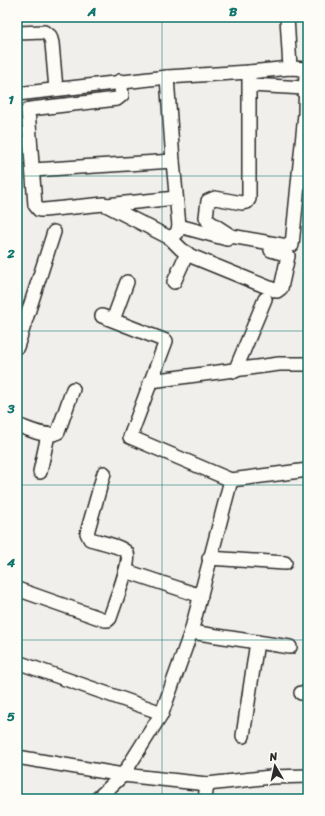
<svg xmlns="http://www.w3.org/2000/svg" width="325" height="816" font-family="Sriracha,sans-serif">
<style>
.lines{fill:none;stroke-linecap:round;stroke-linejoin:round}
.street-casing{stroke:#2b2b2b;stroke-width:16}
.street{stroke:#fdfcf7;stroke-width:13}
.grid{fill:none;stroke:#0f766e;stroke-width:1;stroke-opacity:0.55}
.neatline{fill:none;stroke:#0f766e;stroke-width:1.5}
.grid-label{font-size:13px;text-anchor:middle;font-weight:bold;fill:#0f766e}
</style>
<rect width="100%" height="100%" fill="#f0efeb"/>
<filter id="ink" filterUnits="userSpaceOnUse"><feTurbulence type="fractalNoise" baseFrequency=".025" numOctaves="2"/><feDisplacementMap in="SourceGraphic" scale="8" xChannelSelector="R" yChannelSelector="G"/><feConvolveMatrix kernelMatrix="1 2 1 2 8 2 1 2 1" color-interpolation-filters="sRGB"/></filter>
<g filter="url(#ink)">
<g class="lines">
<defs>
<g id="street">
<path d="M287,17L290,68"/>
<path d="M17,33L44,32L50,36L52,43L56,89"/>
<path d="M249,72V199L247,202L242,203L215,198L208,201L206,217L208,221L231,236L287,246L292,245L305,114L306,69"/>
<path d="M120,81L122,95L117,99L30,109L28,110L35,205L39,210H44L104,204L170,238L177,233L179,226L173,161L167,77"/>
<path d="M250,85L305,88"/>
<path d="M17,94L167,77L249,72L290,68L308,69"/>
<path d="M33,170L173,161"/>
<path d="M106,205L176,198"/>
<path d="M179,226L227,239"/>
<path d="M170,238L181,249L191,256L277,291L281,288L288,256L285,254L271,250"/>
<path d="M174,282L187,253"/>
<path d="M102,316L166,341L130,437L231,480L308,470"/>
<path d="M113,320L127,282"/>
<path d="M17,347L54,232"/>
<path d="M235,371L265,299"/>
<path d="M151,381L279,364H308"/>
<path d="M17,425C29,429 47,439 58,432L73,389"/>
<path d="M40,472L48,435"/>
<path d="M209,558L285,563"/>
<path d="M126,571L201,596"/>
<path d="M17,589L105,620H108L110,618C113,608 132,560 127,553C122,546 99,542 90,539L87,533L104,473"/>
<path d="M191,632L290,647"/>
<path d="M17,662L162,713"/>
<path d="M301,693H308"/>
<path d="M243,736L257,642"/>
<path d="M17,757L123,775L207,784L271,777L308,776"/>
<path d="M97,799L123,775L162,713L191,632L231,480"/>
<path d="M205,799L207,784"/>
</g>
</defs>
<use href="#street" class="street-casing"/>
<use href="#street" class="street"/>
</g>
</g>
<path class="grid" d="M162,17V799M17,176H308M17,331H308M17,485H308M17,640H308"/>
<rect width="325" height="816" fill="none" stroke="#fdfcf7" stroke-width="44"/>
<g transform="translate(275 766) rotate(351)" stroke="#fdfcf7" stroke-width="3" paint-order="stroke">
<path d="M0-3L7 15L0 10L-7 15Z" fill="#2b2b2b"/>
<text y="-6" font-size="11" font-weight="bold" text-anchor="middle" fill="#2b2b2b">N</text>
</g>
<rect x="22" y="22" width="281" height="772" class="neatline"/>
<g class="grid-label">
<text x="92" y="16">A</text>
<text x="233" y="16">B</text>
<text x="11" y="104">1</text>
<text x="11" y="258">2</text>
<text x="11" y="413">3</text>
<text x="11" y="567">4</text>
<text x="11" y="721">5</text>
</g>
</svg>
